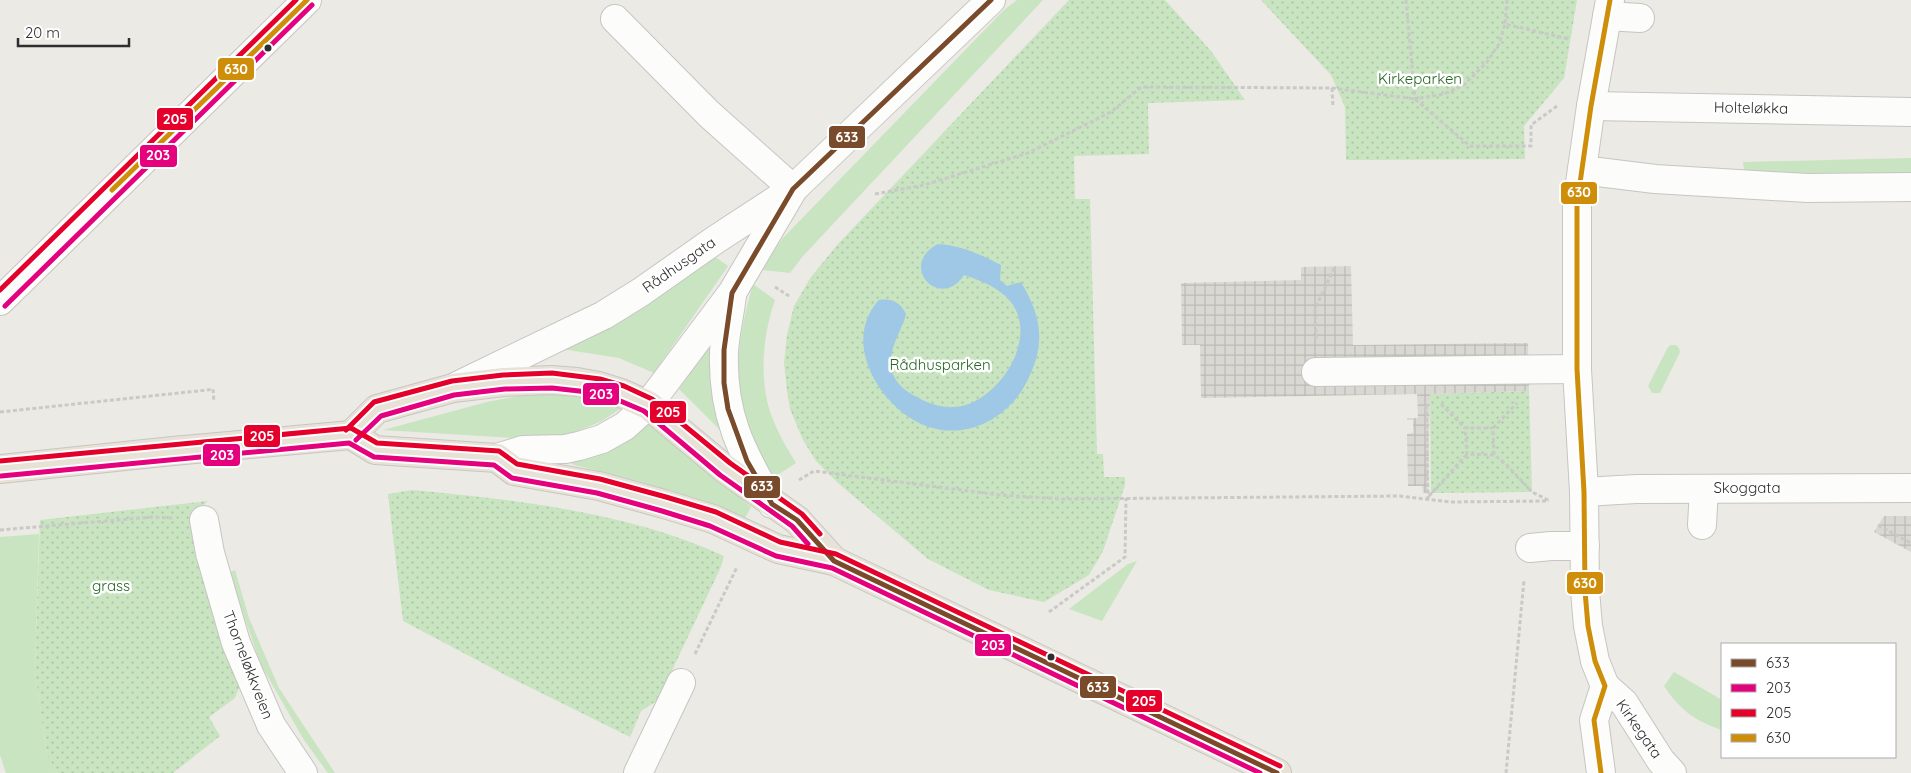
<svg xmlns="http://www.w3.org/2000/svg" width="1911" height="773" font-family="Quicksand,sans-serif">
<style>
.grass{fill:#c9e4c0}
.park{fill:url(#park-dots)}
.plaza{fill:url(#plaza-grid)}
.water{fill:#9ec8e6}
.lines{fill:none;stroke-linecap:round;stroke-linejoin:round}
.minor-casing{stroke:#c6c5c4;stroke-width:30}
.highway-casing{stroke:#c6c6c4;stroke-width:30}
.path{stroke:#c9c9c8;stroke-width:3;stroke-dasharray:4 2.5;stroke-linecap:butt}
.minor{stroke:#fcfcfb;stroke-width:28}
.highway{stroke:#e8e2d6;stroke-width:28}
.bus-1-casing{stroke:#fff;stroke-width:9}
.bus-2-casing{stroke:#fff;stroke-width:9}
.bus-3-casing{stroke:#fff;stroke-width:9}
.bus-4-casing{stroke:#fff;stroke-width:9}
.bus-1{stroke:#7a4b2a;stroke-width:5}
.bus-2{stroke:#e5007d;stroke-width:5}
.bus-3{stroke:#e4002b;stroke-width:5}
.bus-4{stroke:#cf8e09;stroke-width:5}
.bus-dot{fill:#2e2e2e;stroke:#fff;stroke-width:2}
.labels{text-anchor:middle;stroke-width:5;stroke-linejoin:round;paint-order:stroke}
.park-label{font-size:15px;fill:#236721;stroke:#fff}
.street-label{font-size:15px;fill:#2e2e2e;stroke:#fff}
.line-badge{stroke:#fff;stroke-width:2}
.badge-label{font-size:14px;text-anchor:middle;font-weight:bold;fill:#fff}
</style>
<defs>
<pattern id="park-dots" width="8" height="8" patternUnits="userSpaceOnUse" patternTransform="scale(1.25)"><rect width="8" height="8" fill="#c9e4c0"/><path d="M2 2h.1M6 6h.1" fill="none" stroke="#adc4a5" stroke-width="1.8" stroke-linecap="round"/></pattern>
<pattern id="plaza-grid" width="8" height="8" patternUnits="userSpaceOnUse" patternTransform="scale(1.25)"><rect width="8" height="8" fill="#d9d8d2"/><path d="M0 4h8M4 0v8" fill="none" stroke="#bbbab5"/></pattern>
</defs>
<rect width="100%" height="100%" fill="#ebeae4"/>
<g class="grass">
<path d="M1017,0H1043L803,256L790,273L763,270L769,258L782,239L1005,9Z"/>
<path d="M1911,158V175L1745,178L1743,162Z"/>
<path d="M714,256L728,266L654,373L619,358L562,349Z"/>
<path d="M753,284L775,300C762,337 758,385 774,422C780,437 788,450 796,463L773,478C731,407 731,362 753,284Z"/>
<path d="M711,341L712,394L719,429L679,389Z"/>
<path d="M1671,345H1676L1679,348L1680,352L1660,393H1652L1648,386L1668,347Z"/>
<path d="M529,394C562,394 589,397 620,409L602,421L578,431L556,437L530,439L383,430L487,402Z"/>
<path d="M650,422L751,507L745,518C690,495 633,478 574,465L567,460Z"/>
<path d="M39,534L35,671L47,755L57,773H6L0,755V537Z"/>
<path d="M1137,561L1102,621L1069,609L1128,564Z"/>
<path d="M235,570L249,618L279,688L335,773H328L304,740L261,665L229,573Z"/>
<path d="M1674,672L1722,700V730C1695,721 1680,710 1664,686Z"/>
</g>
<g class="park">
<path d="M1069,0H1165L1211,51L1245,100L1148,103L1149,154L1074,156L1075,199H1090L1097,454H1103L1104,477H1125V485L1103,551L1089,575L1044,602L989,590L928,559L838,483L816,461L803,440L790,409L787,391L784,363L787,335L794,306L811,277L838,244Z"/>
<path d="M1261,0H1577L1564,78L1524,126L1525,159L1346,160L1345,107L1331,75Z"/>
<path d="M1529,391L1532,492L1431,493L1430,394Z"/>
<path d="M412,490C513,499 632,513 724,556L720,569L658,700L641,711L630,737L509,677L403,621L388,494Z"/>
<path d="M208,501L192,515L197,558L230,665L241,682L235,698L209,717L220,736L173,773H57L47,755L35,671L40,520Z"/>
</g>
<g class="plaza">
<path d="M1351,266L1353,345L1528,343L1529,391L1430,394L1428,493H1423L1422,486H1408L1407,434L1413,433V420H1407V418H1418L1417,394L1201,398L1200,345H1182L1181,283L1301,280V267Z"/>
<path d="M1884,516H1911V552L1874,532Z"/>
</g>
<path class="water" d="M938,244C960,245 982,255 1001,265L1000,280L1007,286L1021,282C1040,314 1046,340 1030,375C1011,421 957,447 912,419C873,395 844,338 879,300C892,298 900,302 906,314C902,330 891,344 891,361C890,377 901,389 915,396C927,403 940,408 955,407C997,404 1041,338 1010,301C998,287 982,281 964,275C940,312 897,265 938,244Z"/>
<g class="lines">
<defs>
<g id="minor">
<path d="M1610,0L1591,106L1577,204V369L1584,492L1585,591L1588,626L1595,661L1605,686L1624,703L1661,761L1672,773"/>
<path d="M1607,16L1640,18"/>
<path d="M615,19L709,114L793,189"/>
<path d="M1591,106L1911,112"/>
<path d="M1582,170L1655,179L1807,188L1911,187"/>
<path d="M732,295C730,314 725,333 724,352C722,415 741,451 772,504"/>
<path d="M0,301L307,0"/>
<path d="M1316,372L1577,369"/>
<path d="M457,386L604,315L641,292L715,240L793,189L991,0"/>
<path d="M497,458L523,450L565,449L579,446L602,439L625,426L648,405L732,293L791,193"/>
<path d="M1584,492L1636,489L1911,488"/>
<path d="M204,520L210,553L236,643L271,725L303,773"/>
<path d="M1702,525L1704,489"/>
<path d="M1530,548L1551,546H1585"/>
<path d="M638,773L681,683"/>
<path d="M1601,773L1594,720L1605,686"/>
</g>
<g id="highway">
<path d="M351,435L377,409L453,388L504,382L552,380L577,382L599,386L621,393L648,405L725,469L797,520L834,561"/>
<path d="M0,469L173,451L351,435L375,450L497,458L514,471L599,486L664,504L713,519L778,549L834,561L1277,773"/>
</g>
</defs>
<use href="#minor" class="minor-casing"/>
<use href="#highway" class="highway-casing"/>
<g class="path">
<path d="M1406,0L1415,99L1444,94L1464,85L1487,62L1499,44L1505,24"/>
<path d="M1507,0L1505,24L1569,39"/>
<path d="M1332,88L1333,107"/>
<path d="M875,194L924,185L1028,153L1111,112L1141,87L1332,88L1415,99L1470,146H1531V125L1557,106"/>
<path d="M775,287L789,296"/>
<path d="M1316,339L1315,309L1335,266"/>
<path d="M1441,404L1465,428"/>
<path d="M1426,405L1428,499"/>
<path d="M0,412L207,390L213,389L214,402"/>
<path d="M1493,428L1517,403"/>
<path d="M1494,455L1467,454L1465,428H1493L1494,455L1505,463L1532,492L1548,500"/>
<path d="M799,480L814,471L1000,495L1063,499L1400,496L1450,502L1549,501"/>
<path d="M1429,496L1467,454"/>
<path d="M1878,525L1911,543"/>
<path d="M0,530L153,517L172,518"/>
<path d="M1049,612L1125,557L1126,498"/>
<path d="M695,654L737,567"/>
<path d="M1506,773L1524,580"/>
</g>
<use href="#minor" class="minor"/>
<use href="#highway" class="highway"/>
<defs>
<path id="bus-1" d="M991,0L793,189L732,293L724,350V383L728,409L747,461L772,504L797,520L834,561L1277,773"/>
<g id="bus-2">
<path d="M5,306L312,5"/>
<path d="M356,440L381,416L454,395L505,389L552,388L597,393L618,400L644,411L720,475L792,526L808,544"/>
<path d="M1,476L349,443L374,457L494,465L512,478L597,493L662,511L710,526L776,556L832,568L1260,773"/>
</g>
<g id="bus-3">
<path d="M0,290L296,0"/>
<path d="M346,430L374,402L452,381L503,375L552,373L600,379L624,386L652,399L730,463L802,514L820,534"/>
<path d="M0,461L351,428L377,443L499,451L517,464L600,479L666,497L716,512L780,542L836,554L1280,766"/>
</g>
<g id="bus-4">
<path d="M112,190L307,0"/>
<path d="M1601,773L1594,720L1605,686L1595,661L1588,626L1585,591L1584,492L1577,369V204L1591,106L1610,0"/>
</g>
</defs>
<use href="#bus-1" class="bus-1-casing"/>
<use href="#bus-2" class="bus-2-casing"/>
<use href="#bus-3" class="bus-3-casing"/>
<use href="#bus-4" class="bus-4-casing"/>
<use href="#bus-1" class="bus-1"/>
<use href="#bus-2" class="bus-2"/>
<use href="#bus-3" class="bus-3"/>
<use href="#bus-4" class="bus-4"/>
</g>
<g class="bus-dot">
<circle cx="268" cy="48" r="4.5"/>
<circle cx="1051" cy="657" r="4.5"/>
</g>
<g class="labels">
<g class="park-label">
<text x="1420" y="84">Kirkeparken</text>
<text x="940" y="370">Rådhusparken</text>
<text x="111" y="591">grass</text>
</g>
<g class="street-label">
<text transform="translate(1751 108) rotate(1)" y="5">Holteløkka</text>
<text transform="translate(679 265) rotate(-35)" y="5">Rådhusgata</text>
<text x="1747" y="493">Skoggata</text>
<text transform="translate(248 665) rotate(69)" y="5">Thorneløkkveien</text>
<text transform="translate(1639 729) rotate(55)" y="5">Kirkegata</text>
</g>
</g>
<g class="line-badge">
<rect x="217" y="57" width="38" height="24" rx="5" fill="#cf8e09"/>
<rect x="156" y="107" width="38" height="24" rx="5" fill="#e4002b"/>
<rect x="828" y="125" width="38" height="24" rx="5" fill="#7a4b2a"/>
<rect x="139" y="144" width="39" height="24" rx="5" fill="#e5007d"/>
<rect x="1560" y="181" width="38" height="24" rx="5" fill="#cf8e09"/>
<rect x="582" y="382" width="38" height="24" rx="5" fill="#e5007d"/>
<rect x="649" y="400" width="38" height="24" rx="5" fill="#e4002b"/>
<rect x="243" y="424" width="38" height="24" rx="5" fill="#e4002b"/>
<rect x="202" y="443" width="39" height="24" rx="5" fill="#e5007d"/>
<rect x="743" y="475" width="38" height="24" rx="5" fill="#7a4b2a"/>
<rect x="1566" y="571" width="38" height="24" rx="5" fill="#cf8e09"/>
<rect x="974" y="633" width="38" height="24" rx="5" fill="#e5007d"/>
<rect x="1079" y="675" width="38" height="24" rx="5" fill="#7a4b2a"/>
<rect x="1125" y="689" width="38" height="24" rx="5" fill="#e4002b"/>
</g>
<g class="badge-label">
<text x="236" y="74">630</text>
<text x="175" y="124">205</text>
<text x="847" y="142">633</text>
<text x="158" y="160">203</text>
<text x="1579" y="197">630</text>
<text x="601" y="399">203</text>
<text x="668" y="417">205</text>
<text x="262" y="441">205</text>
<text x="222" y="460">203</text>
<text x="762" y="491">633</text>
<text x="1585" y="588">630</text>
<text x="993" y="650">203</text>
<text x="1098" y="692">633</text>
<text x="1144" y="706">205</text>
</g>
<rect x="1721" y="643" width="175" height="115" fill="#ffffff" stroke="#ababab"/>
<rect x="1731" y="659" width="25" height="8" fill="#7a4b2a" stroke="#ababab"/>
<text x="1766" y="668" font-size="15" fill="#2e2e2e">633</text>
<rect x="1731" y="684" width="25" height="8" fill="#e5007d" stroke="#ababab"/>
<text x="1766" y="693" font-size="15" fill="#2e2e2e">203</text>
<rect x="1731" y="709" width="25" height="8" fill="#e4002b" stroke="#ababab"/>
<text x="1766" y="718" font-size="15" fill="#2e2e2e">205</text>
<rect x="1731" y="734" width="25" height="8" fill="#cf8e09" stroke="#ababab"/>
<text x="1766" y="743" font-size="15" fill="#2e2e2e">630</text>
<path d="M18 38v8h111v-8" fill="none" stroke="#2e2e2e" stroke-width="2.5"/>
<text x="25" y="38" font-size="15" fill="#2e2e2e" stroke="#ffffff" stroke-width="4" paint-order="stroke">20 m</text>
</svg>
